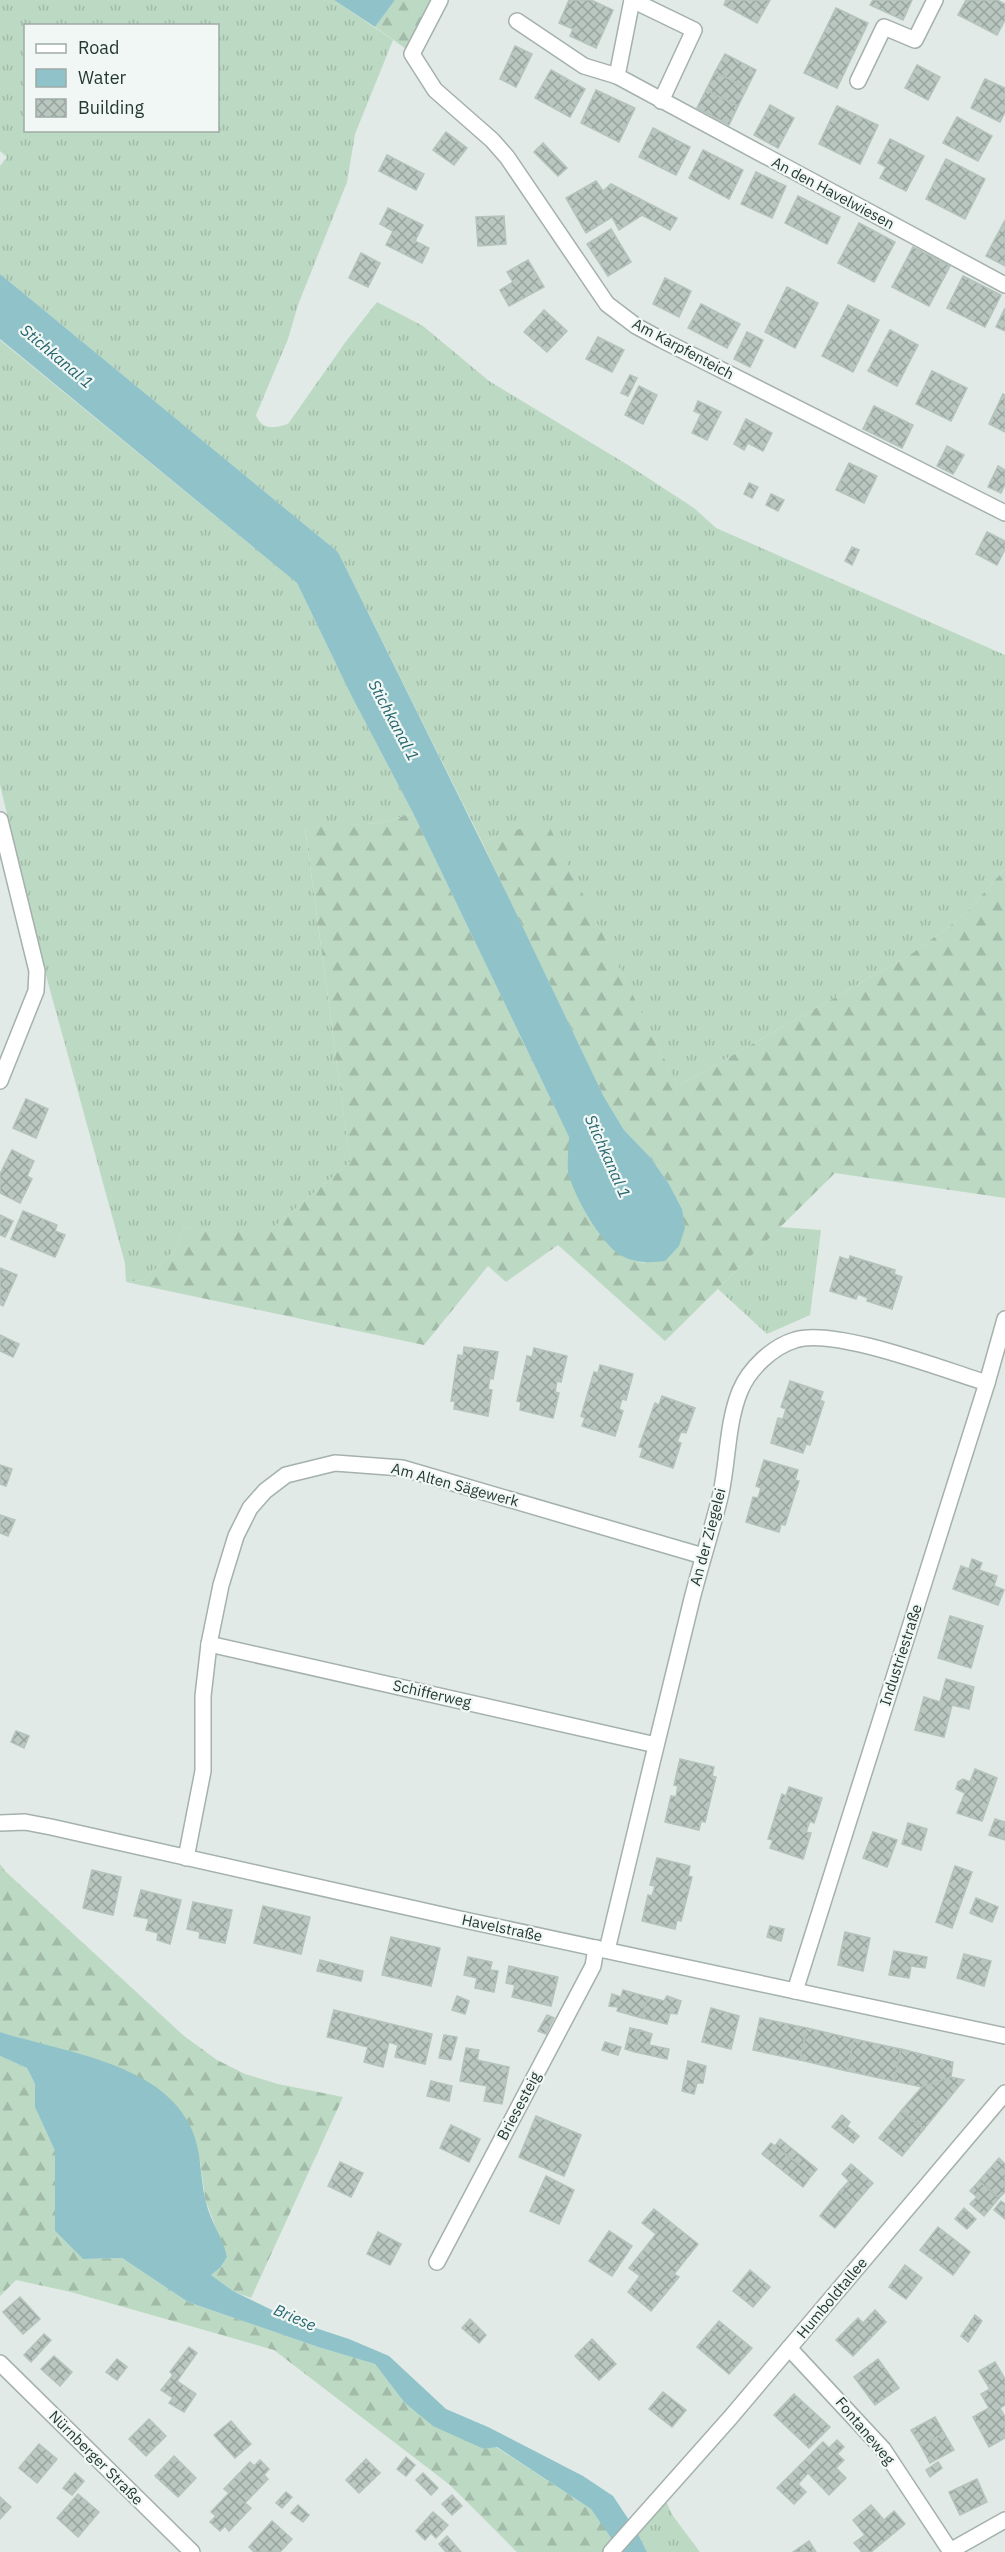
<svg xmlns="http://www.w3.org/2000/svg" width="1005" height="2552" font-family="'IBM Plex Sans',sans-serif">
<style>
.grass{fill:url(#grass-tufts);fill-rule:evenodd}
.forest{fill:url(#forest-firs)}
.water{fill:#8fc3c9}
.building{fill:url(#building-cross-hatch);stroke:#b4c3bc;stroke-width:1.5}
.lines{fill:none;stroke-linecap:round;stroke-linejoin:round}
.street-casing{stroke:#a5b1ac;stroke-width:18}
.street{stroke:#fff;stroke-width:15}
.labels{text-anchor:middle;stroke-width:4.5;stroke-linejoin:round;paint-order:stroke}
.street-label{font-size:15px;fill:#243932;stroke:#f1f7f4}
.water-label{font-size:16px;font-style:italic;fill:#24656e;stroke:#f1f7f4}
</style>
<defs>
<pattern id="grass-tufts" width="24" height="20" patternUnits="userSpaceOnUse" patternTransform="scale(1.5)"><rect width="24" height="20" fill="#bcd9c3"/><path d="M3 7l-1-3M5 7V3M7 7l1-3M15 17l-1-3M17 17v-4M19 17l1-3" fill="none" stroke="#a1bba8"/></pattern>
<pattern id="forest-firs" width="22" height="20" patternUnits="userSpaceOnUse" patternTransform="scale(1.5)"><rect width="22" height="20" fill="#bcd9c3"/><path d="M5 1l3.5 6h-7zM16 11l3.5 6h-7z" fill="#a1bba8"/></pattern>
<pattern id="building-cross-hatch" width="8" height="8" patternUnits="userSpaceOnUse" patternTransform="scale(1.5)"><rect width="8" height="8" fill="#bac7c1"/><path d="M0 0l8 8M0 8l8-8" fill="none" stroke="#97a39d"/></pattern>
</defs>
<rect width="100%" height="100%" fill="#e1eae6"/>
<g class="grass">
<path d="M0,0H334L393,40L355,134L347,182L298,305L288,339L256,415C262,431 274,428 288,424L347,340L377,302L423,326L489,381L628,465L694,508L716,528L1005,655V869L963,916L910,955L678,1086L546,821L482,842L338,552L0,274V166L7,157L0,151ZM26,26H218V130H26Z"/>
<path d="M0,340L297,583L351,695L413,813L381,823L305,828L350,1162L266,1234L184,1228L174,1251L144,1280L126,1282L125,1263L47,979L0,785Z"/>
<path d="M780,1227L821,1230L810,1315L767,1334L718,1289Z"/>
<path d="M661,2491L673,2516L700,2552H647L637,2532Z"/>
</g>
<g class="forest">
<path d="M395,0H436L409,51L375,27Z"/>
<path d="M413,813L569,1137V1152L604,1239L622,1256L644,1263L682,1209L669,1184L650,1157L624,1130L604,1097L482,842L546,820L678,1086L910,955L963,916L1005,869V1198L835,1173L665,1341L558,1245L506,1282L488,1266L424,1345L126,1282L144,1280L174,1251L184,1228L267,1233L350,1162L305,827L381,823Z"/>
<path d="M0,1864L5,1871L184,2036L217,2060L245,2074L278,2084L343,2097L251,2298L233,2291L211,2275L220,2268L227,2257L205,2199L200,2160L23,2039L0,2032Z"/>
<path d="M0,2056L27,2068L35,2084V2107L55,2151V2231L83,2259L122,2258L188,2302L318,2347L375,2364L404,2402L484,2449L496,2447L591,2509L616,2541L606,2552H517L450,2485L274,2350L71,2292L16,2280L0,2296Z"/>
</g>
<g class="water">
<path d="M334,0H395L375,27Z"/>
<path d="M0,274L338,552L507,894L604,1097L624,1130L650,1157L669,1184L682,1209L685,1228L679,1246L665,1261C650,1263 638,1263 624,1257C603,1248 571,1192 568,1170C567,1159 569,1148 569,1137L413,813L351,695L297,583L0,339Z"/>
<path d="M0,2032C59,2051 156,2062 188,2122C203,2149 199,2175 206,2202C210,2221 223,2237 227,2257L220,2268L211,2275L233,2291L294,2321L349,2339L389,2356L446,2409L488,2427L583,2476L613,2496L637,2532L647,2552H621L591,2509L497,2447L484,2449L433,2426L404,2402L375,2364L318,2347L188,2302L122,2258L83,2259L55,2231V2151L35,2107V2084L27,2068L0,2056Z"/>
</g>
<g class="building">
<path d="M569,0H591L613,10L596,48L570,36L573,29L559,23Z"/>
<path d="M726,0H770L757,23L724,5Z"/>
<path d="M873,0H912L903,20L870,5Z"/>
<path d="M966,0H997L1005,4V20L997,35L958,15Z"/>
<path d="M836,8L868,23L837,88L804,73Z"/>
<path d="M515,46L532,54L516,87L500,79Z"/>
<path d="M725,54L756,70L747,88L715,72Z"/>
<path d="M917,65L940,77L928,100L905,88Z"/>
<path d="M551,70L585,89L570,117L535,98Z"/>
<path d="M715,72L747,88L738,106L706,90Z"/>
<path d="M985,79L1005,88V112L1000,122L971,108Z"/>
<path d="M596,90L635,108L619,142L581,123Z"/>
<path d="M706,90L738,106L729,125L697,108Z"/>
<path d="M770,105L794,118L778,148L754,135Z"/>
<path d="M837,106L878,125L860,164L819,144Z"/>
<path d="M957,117L992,136L978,161L943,143Z"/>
<path d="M653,128L690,147L676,175L639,157Z"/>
<path d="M446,132L467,148L454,165L433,150Z"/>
<path d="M890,139L924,156L906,191L880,178L886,167L878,163Z"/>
<path d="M543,143L567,168L558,176L534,152Z"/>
<path d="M703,150L743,170L729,199L689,178Z"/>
<path d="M387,155L424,174L416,190L379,171Z"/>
<path d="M946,159L985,179L965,219L926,199Z"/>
<path d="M756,172L786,186L772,218L741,204Z"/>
<path d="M596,181L603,191L611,184L677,218L670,230L642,215L619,230L612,217L586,233L566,198Z"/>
<path d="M798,196L840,217L827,244L785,223Z"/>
<path d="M388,208L423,225L415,241L429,248L422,263L386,245L393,231L380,224Z"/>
<path d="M504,216L506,244L478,246L476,217Z"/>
<path d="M1005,220V266L986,256Z"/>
<path d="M859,223L895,242L874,282L838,263Z"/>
<path d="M611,229L631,262L608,276L587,244Z"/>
<path d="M913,247L950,266L929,306L892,287Z"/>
<path d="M361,253L380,263L368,287L349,278Z"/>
<path d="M528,260L544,287L509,306L500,290L513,282L507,272Z"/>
<path d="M963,276L1001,295L985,327L947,308Z"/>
<path d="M665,278L691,291L679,317L653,304Z"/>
<path d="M787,287L818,303L795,348L765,332Z"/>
<path d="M701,304L740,324L727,348L688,328Z"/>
<path d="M848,305L879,320L853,372L822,356Z"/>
<path d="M1005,308V331L996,327Z"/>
<path d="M544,310L567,331L547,352L524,332Z"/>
<path d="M890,330L918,345L897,386L868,371Z"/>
<path d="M747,332L763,340L750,367L734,359Z"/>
<path d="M598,337L624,350L612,372L586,359Z"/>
<path d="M932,371L967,388L951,421L916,404Z"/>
<path d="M630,375L637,378L628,396L621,393Z"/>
<path d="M639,386L657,395L643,424L625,415Z"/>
<path d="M1003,394L1005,395V432L989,424Z"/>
<path d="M698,401L721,412L707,440L692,433L701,414L694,411Z"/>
<path d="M874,406L913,425L902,448L863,429Z"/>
<path d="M746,419L772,433L763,451L748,443L744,450L734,444Z"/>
<path d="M947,446L964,455L953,474L937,466Z"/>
<path d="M849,463L877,476L864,503L836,490Z"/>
<path d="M998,466L1005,470V484L1001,493L988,487Z"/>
<path d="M749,483L758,487L752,498L744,494Z"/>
<path d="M771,494L784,500L778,511L766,505Z"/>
<path d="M987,532L1005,541V549L997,565L976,554Z"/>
<path d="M852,547L859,550L852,565L845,561Z"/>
<path d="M26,1099L48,1109L36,1138L13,1128Z"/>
<path d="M12,1150L34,1161L27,1176L32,1179L20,1203L0,1193V1174Z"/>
<path d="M23,1211L57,1225L55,1231L65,1235L55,1257L11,1239Z"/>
<path d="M0,1215L13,1221L5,1237L0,1235Z"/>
<path d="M850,1256L895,1270L894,1274L902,1277L892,1309L867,1301L868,1298L858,1294L856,1299L830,1291L840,1257L849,1260Z"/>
<path d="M0,1268L17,1275L3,1306L0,1304Z"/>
<path d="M0,1335L19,1344L13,1357L0,1351Z"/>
<path d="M464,1347L498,1352L493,1379L490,1378L488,1389L492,1390L488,1416L454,1409L455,1401H451L458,1355L463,1356Z"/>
<path d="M534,1348L567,1356L561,1382L557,1381L555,1392L559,1393L553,1418L520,1410L521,1402L517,1401L527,1356L532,1357Z"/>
<path d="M600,1365L633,1374L626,1400L622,1399L619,1409L623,1411L615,1436L582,1426L585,1418L581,1416L594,1372L598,1373Z"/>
<path d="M790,1381L823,1392L820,1400L824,1402L810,1445L806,1444L803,1453L771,1443L778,1418L783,1419L786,1409L781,1407Z"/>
<path d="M662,1396L695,1408L686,1433L681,1432L677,1442L681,1443L673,1468L640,1457L643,1448L639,1447L655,1403L659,1405Z"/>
<path d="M764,1460L798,1470L795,1480L799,1481L785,1525L781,1524L779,1532L746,1522L753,1497L758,1498L761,1488L756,1486Z"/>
<path d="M0,1465L12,1469L6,1486L0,1484Z"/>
<path d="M0,1515L15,1520L8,1536L0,1533Z"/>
<path d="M972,1559L982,1563L979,1570L997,1576L994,1586L1004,1590L998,1605L953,1589L961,1566L969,1569Z"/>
<path d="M950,1616L983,1626L971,1668L938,1658Z"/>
<path d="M946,1679L974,1687L969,1709L952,1705L944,1737L915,1730L924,1697L940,1702Z"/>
<path d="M16,1731L29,1736L24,1748L11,1742Z"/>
<path d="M680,1759L714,1767L712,1776L716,1777L705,1822L701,1821L699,1830L665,1822L671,1796L676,1797L678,1786L674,1785Z"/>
<path d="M975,1769L997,1778L982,1821L957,1813L965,1793L956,1789L958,1782L963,1779L970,1782Z"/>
<path d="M789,1787L822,1798L814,1823L810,1821L806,1832L811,1833L803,1859L770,1848L773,1840L768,1839L782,1794L786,1796Z"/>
<path d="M995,1819L1005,1822V1840L989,1835Z"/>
<path d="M908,1823L927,1829L921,1850L902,1844Z"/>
<path d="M873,1832L897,1840L887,1867L863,1858Z"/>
<path d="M657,1858L690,1866L688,1876L692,1877L681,1921L677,1920L675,1929L642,1921L648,1895L652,1896L655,1886L650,1885Z"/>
<path d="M955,1866L972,1872L952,1928L936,1922Z"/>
<path d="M92,1870L121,1877L113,1915L83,1908Z"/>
<path d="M141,1890L181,1900L170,1944L157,1940L158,1933L146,1930L149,1919L134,1916Z"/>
<path d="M976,1898L998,1907L992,1922L970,1913Z"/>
<path d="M193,1902L232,1910L225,1943L199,1938L200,1932L187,1929Z"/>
<path d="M263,1906L310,1917L301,1954L254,1943Z"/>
<path d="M770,1926L784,1929L781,1941L767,1937Z"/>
<path d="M845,1932L870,1938L863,1971L838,1965Z"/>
<path d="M391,1937L440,1948L431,1986L382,1975Z"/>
<path d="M894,1951L927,1957L925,1968L911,1966L909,1978L889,1975Z"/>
<path d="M964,1954L991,1961L984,1986L957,1978Z"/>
<path d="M468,1957L492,1962L490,1970L498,1971L494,1992L475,1988L477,1978L464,1975Z"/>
<path d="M320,1960L363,1971L361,1981L317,1971Z"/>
<path d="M509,1966L558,1977L551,2006L512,1997L515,1985L506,1983Z"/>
<path d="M623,1990L648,1997L642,2018L617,2011Z"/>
<path d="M612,1994L621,1997L618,2007L609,2006Z"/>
<path d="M457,1996L469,2001L465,2014L452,2010Z"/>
<path d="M667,1996L681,2001L677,2014L670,2013L667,2024L642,2018L648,1997L664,2001Z"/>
<path d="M711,2008L739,2016L731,2049L702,2042Z"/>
<path d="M334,2010L432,2034L425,2064L395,2057L398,2045L389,2042L383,2067L364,2062L368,2047L327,2037Z"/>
<path d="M547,2015L554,2018L546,2034L538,2031Z"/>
<path d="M760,2018L807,2028L800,2060L753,2050Z"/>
<path d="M630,2028L640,2030L635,2052L625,2049Z"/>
<path d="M807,2028L854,2039L847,2071L800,2060Z"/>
<path d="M640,2030L652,2034L649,2045L669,2049L667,2059L635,2052Z"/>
<path d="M444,2035L457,2037L451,2060L439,2058Z"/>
<path d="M854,2039L901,2049L894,2081L847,2071Z"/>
<path d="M605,2042L621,2047L618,2055L602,2050Z"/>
<path d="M466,2048L479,2050L477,2060L509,2067L502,2104L484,2101L487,2086L460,2081Z"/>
<path d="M901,2049L953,2062L951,2077L922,2087L894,2081Z"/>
<path d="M688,2061L706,2066L703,2083H697L694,2094L682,2091Z"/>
<path d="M951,2077L964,2080L924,2129L901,2111L922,2087Z"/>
<path d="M431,2081L452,2086L449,2101L427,2096Z"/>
<path d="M901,2111L924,2129L902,2156L879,2138Z"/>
<path d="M842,2115L850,2122L847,2126L859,2136L853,2143L832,2127Z"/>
<path d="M536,2116L581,2135L564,2176L519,2157Z"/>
<path d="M451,2125L480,2139L469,2162L440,2148Z"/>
<path d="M780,2139L817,2169L812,2175L775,2146Z"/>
<path d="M771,2143L812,2175L803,2187L762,2154Z"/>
<path d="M999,2158L1005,2164V2192L999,2198L979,2181Z"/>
<path d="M340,2162L363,2173L351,2197L328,2186Z"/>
<path d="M851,2164L873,2183L854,2205L839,2192L849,2181L842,2174Z"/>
<path d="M546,2176L574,2190L559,2224L530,2211Z"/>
<path d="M979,2181L999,2198L984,2216L970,2204L977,2197L970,2191Z"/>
<path d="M839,2192L854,2205L835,2228L820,2216Z"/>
<path d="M1001,2201L1005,2204V2219L994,2210Z"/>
<path d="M964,2208L976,2219L967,2229L955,2219Z"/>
<path d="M654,2209L698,2244L674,2274L679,2277L651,2311L628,2292L640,2276L629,2268L656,2234L642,2223Z"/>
<path d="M938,2227L970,2252L953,2275L920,2250Z"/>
<path d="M609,2231L632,2246L612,2276L589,2261Z"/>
<path d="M378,2232L401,2244L390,2265L367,2254Z"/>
<path d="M905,2265L922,2278L906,2299L889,2287Z"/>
<path d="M750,2270L770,2287L753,2307L733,2291Z"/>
<path d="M20,2297L40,2319L23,2334L3,2312Z"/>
<path d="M875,2310L886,2322L853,2356L836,2340L858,2318L863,2323Z"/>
<path d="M975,2315L982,2321L968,2342L961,2336Z"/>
<path d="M470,2319L486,2335L479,2343L462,2328Z"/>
<path d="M719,2321L752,2348L729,2374L697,2347Z"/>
<path d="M44,2334L51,2340L31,2362L24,2355Z"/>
<path d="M592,2339L616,2364L599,2380L575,2356Z"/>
<path d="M189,2347L197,2353L177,2381L196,2394L184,2412L169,2403L173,2398L161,2390L173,2375L170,2372Z"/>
<path d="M54,2356L72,2372L60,2386L41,2369Z"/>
<path d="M117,2359L127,2367L117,2380L106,2372Z"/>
<path d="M878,2359L899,2388L875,2405L854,2377Z"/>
<path d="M995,2362L1005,2379V2405L1000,2408L1005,2417V2438L989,2447L973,2417L989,2408L981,2394L990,2389L979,2371Z"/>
<path d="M663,2392L686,2410L672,2427L649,2409Z"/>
<path d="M794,2394L830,2427L809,2448L774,2415Z"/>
<path d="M935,2417L944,2433L921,2446L911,2430Z"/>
<path d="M149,2419L166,2436L146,2456L129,2439Z"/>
<path d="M231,2421L251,2444L235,2458L214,2435Z"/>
<path d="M944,2433L954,2450L930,2463L921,2446Z"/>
<path d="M837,2440L844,2447L837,2454L844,2460L836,2468L846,2478L829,2495L808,2473L798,2484L806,2492L794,2504L777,2488L823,2442L829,2448Z"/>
<path d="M39,2444L57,2459L37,2483L19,2468Z"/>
<path d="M174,2456L196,2478L178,2497L155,2476Z"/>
<path d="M406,2457L415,2465L406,2476L397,2469Z"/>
<path d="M366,2459L380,2473L359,2493L346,2480Z"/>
<path d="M260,2460L269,2469L264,2475L268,2479L245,2503L251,2508L229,2531L225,2526L220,2531L210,2522L216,2516L211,2512L229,2493L224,2489L250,2462L254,2466Z"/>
<path d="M938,2462L942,2468L930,2477L926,2470Z"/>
<path d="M75,2473L84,2481L72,2495L63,2488Z"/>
<path d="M423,2473L438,2488L431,2495L416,2480Z"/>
<path d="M977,2479L987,2502L960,2515L949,2492Z"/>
<path d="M286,2492L292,2497L282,2508L276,2503Z"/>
<path d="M78,2494L99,2512L78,2537L57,2518Z"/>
<path d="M452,2495L462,2506L452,2515L442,2504Z"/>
<path d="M0,2497L11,2507L0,2519Z"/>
<path d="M298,2505L309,2515L303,2522L291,2513Z"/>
<path d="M871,2505L884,2520L894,2511L905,2524L871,2552H862L854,2543L865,2535L853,2520Z"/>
<path d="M433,2512L448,2525L436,2538L431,2533L425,2540L416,2531Z"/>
<path d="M272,2521L292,2539L280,2552H254L249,2547Z"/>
<path d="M447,2536L461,2552H446L439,2544Z"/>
<path d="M809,2541L816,2552H793Z"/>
</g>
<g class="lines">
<defs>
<g id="street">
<path d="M440,0L412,54L435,90L492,140L507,157L607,304L636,326L662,340L1005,513"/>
<path d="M632,0L617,76L1005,285"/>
<path d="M632,0L694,30L661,101"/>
<path d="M517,21L584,66L617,76"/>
<path d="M858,81L884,27L915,40L935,0"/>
<path d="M0,820L37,971L36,991L0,1081"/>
<path d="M209,1644L656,1745"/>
<path d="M0,1823L25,1822L51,1827L460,1919L1005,2036"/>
<path d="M186,1858L203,1771V1696L209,1644L221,1585L236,1536L250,1508L265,1491L286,1475L335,1463L402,1468L703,1556"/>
<path d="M607,1950C634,1836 662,1721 690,1607C699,1569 712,1531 721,1493C728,1460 727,1423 740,1391C749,1369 772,1347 795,1340C834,1327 944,1370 987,1383"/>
<path d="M795,1991L987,1383L1005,1319"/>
<path d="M437,2262L593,1966L596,1948"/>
<path d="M789,2348L883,2449L951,2552"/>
<path d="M0,2363L192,2552"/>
<path d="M950,2551L1005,2520"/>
<path d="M611,2552L730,2418L1005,2093"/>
</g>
</defs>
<use href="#street" class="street-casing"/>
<use href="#street" class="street"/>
</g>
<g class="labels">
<g class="street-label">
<text transform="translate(833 193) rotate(28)" y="5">An den Havelwiesen</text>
<text transform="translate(683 349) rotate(28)" y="5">Am Karpfenteich</text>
<text transform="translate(455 1485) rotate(15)" y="5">Am Alten Sägewerk</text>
<text transform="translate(708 1537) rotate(-75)" y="5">An der Ziegelei</text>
<text transform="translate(901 1655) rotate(-72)" y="5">Industriestraße</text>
<text transform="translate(432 1694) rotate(13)" y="5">Schifferweg</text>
<text transform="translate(502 1928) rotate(12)" y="5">Havelstraße</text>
<text transform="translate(519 2106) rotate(-62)" y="5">Briesesteig</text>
<text transform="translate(832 2298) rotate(-50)" y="5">Humboldtallee</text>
<text transform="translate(865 2431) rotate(50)" y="5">Fontaneweg</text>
<text transform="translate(96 2458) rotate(45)" y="5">Nürnberger Straße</text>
</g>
<g class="water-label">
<text transform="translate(57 356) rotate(40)" y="6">Stichkanal 1</text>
<text transform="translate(394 720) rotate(62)" y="6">Stichkanal 1</text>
<text transform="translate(608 1156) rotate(66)" y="6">Stichkanal 1</text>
<text transform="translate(295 2317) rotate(23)" y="6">Briese</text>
</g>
</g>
<rect x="24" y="24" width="195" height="108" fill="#f1f7f4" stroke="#9faba6" stroke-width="1.5"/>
<rect x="36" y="44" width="30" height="9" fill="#ffffff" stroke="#9faba6" stroke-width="1.5"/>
<text x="78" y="54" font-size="18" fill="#243932">Road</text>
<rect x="36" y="69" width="30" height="18" fill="#8fc3c9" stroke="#9faba6" stroke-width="1.5"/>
<text x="78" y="84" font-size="18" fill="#243932">Water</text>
<rect x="36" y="99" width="30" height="18" fill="url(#building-cross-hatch)" stroke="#9faba6" stroke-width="1.5"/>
<text x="78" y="114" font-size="18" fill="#243932">Building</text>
</svg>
